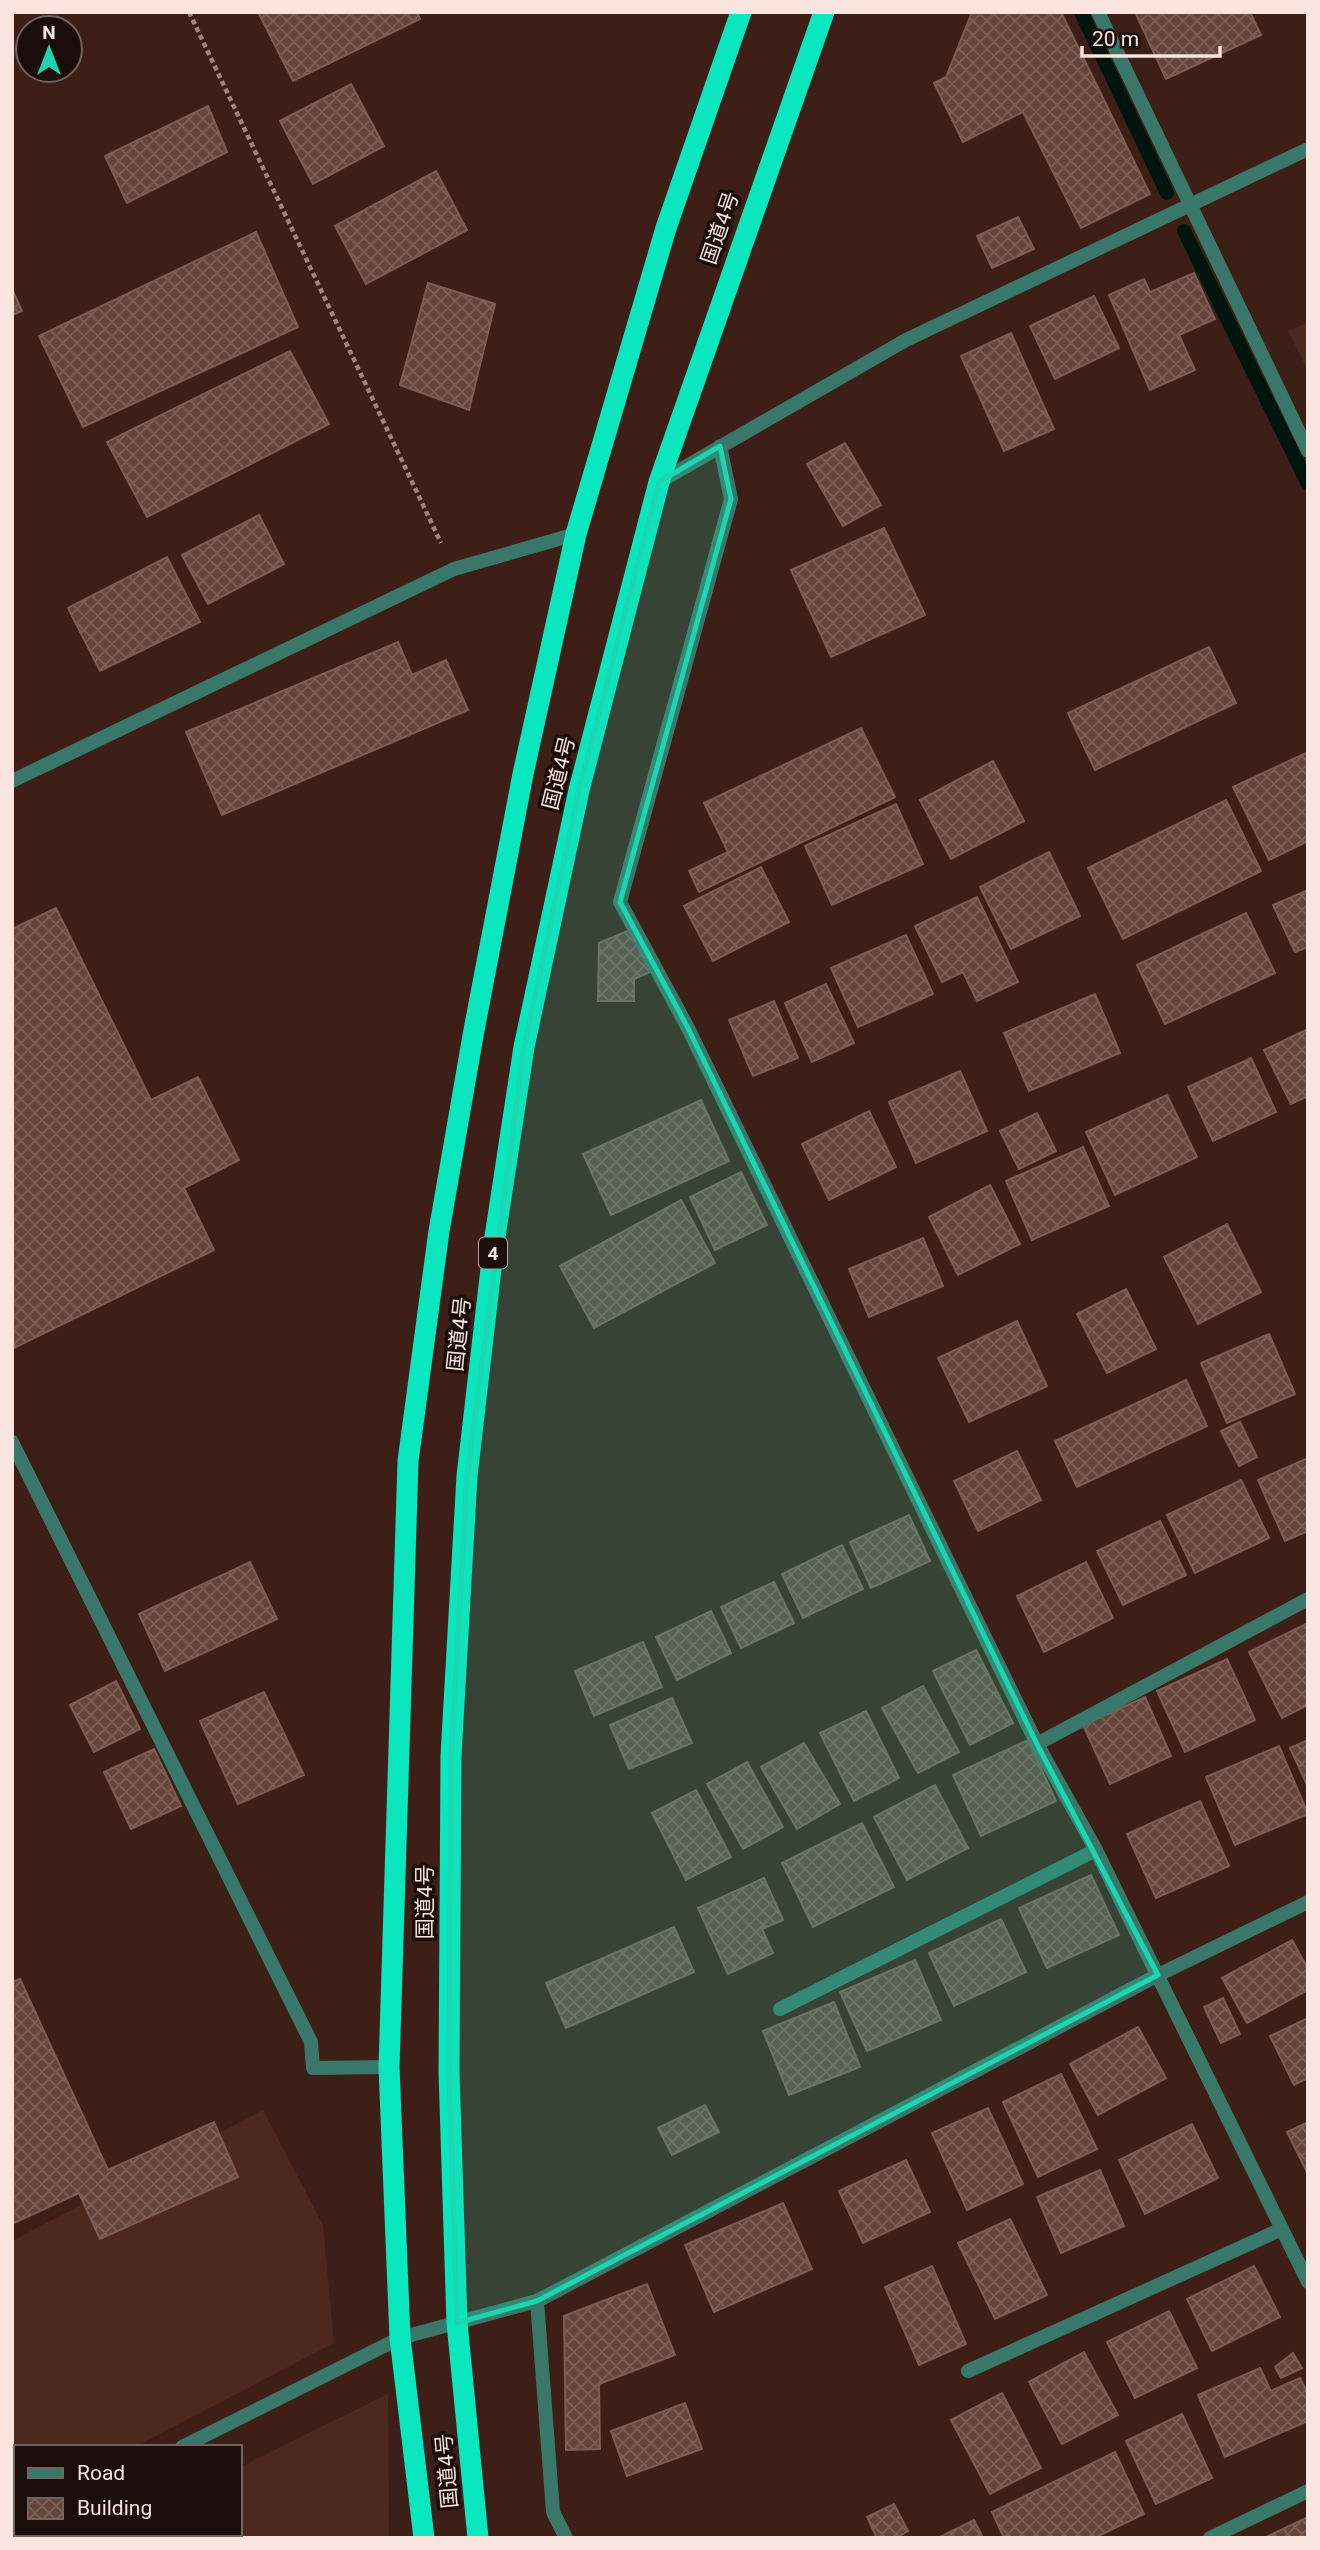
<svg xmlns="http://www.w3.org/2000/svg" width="1320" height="2550" font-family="Roboto,'Noto Sans JP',sans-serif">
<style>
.built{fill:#4d281f}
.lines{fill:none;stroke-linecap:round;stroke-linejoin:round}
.stream{stroke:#00150e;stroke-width:14}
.building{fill:url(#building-cross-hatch);stroke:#7f5c53;stroke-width:2}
.path{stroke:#9d847e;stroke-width:4.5;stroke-dasharray:5 3.5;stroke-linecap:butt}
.lane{stroke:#397868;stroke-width:14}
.street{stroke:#397868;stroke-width:14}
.highway{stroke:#0ae7bf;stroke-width:21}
.marked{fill:#1cd5b1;fill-opacity:0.2;stroke:#1cd5b1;stroke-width:5;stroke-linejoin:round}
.labels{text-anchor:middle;stroke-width:7;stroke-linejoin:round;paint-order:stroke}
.shield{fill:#1a0d0a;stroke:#b6a49f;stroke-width:2}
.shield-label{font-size:19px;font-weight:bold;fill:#f9e4df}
.street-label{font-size:21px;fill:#f9e4df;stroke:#1a0d0a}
</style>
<defs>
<pattern id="building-cross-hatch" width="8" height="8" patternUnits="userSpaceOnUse" patternTransform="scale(1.75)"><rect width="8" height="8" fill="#65443b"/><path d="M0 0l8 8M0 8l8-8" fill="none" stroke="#7c5f57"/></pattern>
</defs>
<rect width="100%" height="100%" fill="#3d1f17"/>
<g class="built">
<path d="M1308,322V371L1288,331Z"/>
<path d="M263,2110L323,2225L334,2343L135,2447H16V2509L12,2510V2241Z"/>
<path d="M388,2394L389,2538H95L102,2534H240V2467Z"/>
</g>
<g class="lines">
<g class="stream">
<path d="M1081,12L1167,193"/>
<path d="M1184,231L1308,484"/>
</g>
</g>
<g class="building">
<path d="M258,12H417L420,19L293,81Z"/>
<path d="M972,12H1061L1150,194L1081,228L1023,112L963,142L934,83L946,77Z"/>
<path d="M1135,12H1250L1261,35L1166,79Z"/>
<path d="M351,84L384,146L313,184L280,121Z"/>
<path d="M208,106L227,152L127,203L105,156Z"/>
<path d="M436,171L467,230L366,284L335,226Z"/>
<path d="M1018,217L1034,249L992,268L977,236Z"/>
<path d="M256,232L298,327L83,427L39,336Z"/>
<path d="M1194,273L1215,319L1179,335L1195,370L1150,390L1109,295L1144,279L1150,292Z"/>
<path d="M428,283L495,304L469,410L400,385Z"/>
<path d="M12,289L22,311L12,315Z"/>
<path d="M1094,296L1119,348L1055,379L1030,326Z"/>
<path d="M1011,333L1054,429L1004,451L961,356Z"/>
<path d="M290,351L329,424L147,517L107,442Z"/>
<path d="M845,443L881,505L843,526L807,464Z"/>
<path d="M259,515L284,564L208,604L182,555Z"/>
<path d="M884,528L925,615L831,657L791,570Z"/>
<path d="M167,557L200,622L100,671L68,608Z"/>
<path d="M398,642L412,675L446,660L468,710L222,815L186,732Z"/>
<path d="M1209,647L1236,703L1095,770L1068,713Z"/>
<path d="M861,728L895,797L699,892L689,871L728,852L704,803Z"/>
<path d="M1308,752V841L1269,860L1233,787Z"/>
<path d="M993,761L1024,821L951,859L920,800Z"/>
<path d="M1226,800L1261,871L1123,939L1088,868Z"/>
<path d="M896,804L923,864L832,905L805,846Z"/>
<path d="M1049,852L1080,916L1011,949L980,887Z"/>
<path d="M761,867L789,922L713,961L684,906Z"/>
<path d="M1308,890V947L1295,952L1273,905Z"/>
<path d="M977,897L1018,982L977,1001L963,972L942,982L915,926Z"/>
<path d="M56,908L151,1100L198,1077L239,1160L184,1188L214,1250L12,1349V929Z"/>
<path d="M1246,913L1275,973L1165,1024L1137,965Z"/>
<path d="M639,926L657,969L634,979V1001H598L599,943Z"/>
<path d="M906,935L933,994L858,1027L831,968Z"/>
<path d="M826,984L854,1043L812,1062L785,1003Z"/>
<path d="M1095,994L1120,1053L1029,1091L1004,1033Z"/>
<path d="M774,1001L798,1058L753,1076L729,1020Z"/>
<path d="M1308,1029V1096L1291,1104L1264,1050Z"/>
<path d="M1251,1058L1276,1112L1213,1141L1188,1087Z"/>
<path d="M960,1071L987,1131L916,1163L889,1102Z"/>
<path d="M1167,1095L1197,1157L1115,1195L1086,1132Z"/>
<path d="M701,1100L729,1161L611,1215L583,1154Z"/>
<path d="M869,1111L896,1167L829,1200L802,1144Z"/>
<path d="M1037,1113L1056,1151L1019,1169L1000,1131Z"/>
<path d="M1083,1147L1109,1206L1032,1240L1006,1181Z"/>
<path d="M741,1172L767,1225L715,1250L690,1197Z"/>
<path d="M990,1185L1020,1244L958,1275L929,1217Z"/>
<path d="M681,1200L715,1263L594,1328L560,1266Z"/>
<path d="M1227,1224L1261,1292L1198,1324L1164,1257Z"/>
<path d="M923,1238L943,1286L869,1317L849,1269Z"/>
<path d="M1126,1289L1156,1349L1107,1373L1077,1314Z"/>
<path d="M1017,1321L1047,1386L969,1422L938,1358Z"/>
<path d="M1269,1334L1295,1394L1227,1423L1201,1363Z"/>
<path d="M1186,1380L1207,1426L1077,1487L1055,1441Z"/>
<path d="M1240,1422L1257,1457L1239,1466L1221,1431Z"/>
<path d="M1017,1451L1041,1500L978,1531L954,1481Z"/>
<path d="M1308,1458V1531L1285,1541L1258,1480Z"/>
<path d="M1241,1480L1269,1538L1195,1573L1167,1515Z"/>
<path d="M909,1515L930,1561L871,1588L850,1542Z"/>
<path d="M1160,1521L1186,1575L1123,1605L1097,1551Z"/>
<path d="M842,1545L863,1589L803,1618L782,1574Z"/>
<path d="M250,1562L277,1619L165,1671L139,1614Z"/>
<path d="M1086,1562L1113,1618L1044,1652L1017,1596Z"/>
<path d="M774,1582L794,1623L741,1648L721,1607Z"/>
<path d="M711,1611L731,1653L677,1680L656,1637Z"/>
<path d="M1308,1623V1705L1282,1718L1249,1652Z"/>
<path d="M643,1642L662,1687L594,1716L575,1671Z"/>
<path d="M976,1650L1013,1723L970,1745L933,1671Z"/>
<path d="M1227,1659L1255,1720L1185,1752L1157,1691Z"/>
<path d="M116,1681L140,1729L94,1752L70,1705Z"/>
<path d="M923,1686L959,1752L918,1773L882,1708Z"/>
<path d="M264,1692L304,1775L238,1804L200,1721Z"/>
<path d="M1145,1697L1171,1756L1110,1784L1083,1725Z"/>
<path d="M672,1698L692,1743L629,1769L610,1725Z"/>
<path d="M866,1711L899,1778L854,1801L820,1733Z"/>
<path d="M1028,1740L1056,1801L981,1836L953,1775Z"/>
<path d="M1308,1740V1787L1290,1748Z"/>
<path d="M804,1743L840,1804L797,1829L761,1767Z"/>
<path d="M1279,1746L1308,1814L1235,1845L1206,1777Z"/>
<path d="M154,1749L181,1806L131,1829L104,1772Z"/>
<path d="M747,1762L783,1827L743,1849L707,1784Z"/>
<path d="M935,1785L968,1848L907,1880L874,1817Z"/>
<path d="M696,1790L731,1857L686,1880L652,1813Z"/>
<path d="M1200,1801L1229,1866L1156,1898L1127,1834Z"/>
<path d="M862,1823L894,1887L813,1927L782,1863Z"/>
<path d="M1091,1875L1119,1935L1047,1968L1019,1908Z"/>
<path d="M764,1878L783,1920L762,1929L773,1953L728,1974L698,1908Z"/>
<path d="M1001,1919L1026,1972L954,2006L929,1953Z"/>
<path d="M674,1927L694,1972L566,2028L546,1983Z"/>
<path d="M1292,1940L1308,1969V1990L1247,2023L1222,1978Z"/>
<path d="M915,1960L941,2020L867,2051L840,1992Z"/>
<path d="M20,1979L108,2170L214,2122L238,2177L100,2239L79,2193L12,2224V1982Z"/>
<path d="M1223,1998L1240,2034L1221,2043L1204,2007Z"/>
<path d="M834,2002L860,2067L789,2095L763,2031Z"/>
<path d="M1308,2018V2078L1294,2085L1270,2036Z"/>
<path d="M1138,2027L1166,2078L1098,2115L1070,2064Z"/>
<path d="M1061,2074L1097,2149L1038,2177L1003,2102Z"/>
<path d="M705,2105L719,2132L672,2155L658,2128Z"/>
<path d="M988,2108L1023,2184L967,2210L932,2133Z"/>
<path d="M1308,2122V2174L1287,2132Z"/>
<path d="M1192,2124L1218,2178L1145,2214L1119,2160Z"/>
<path d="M906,2160L930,2212L863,2243L839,2191Z"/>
<path d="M1100,2170L1124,2226L1061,2253L1037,2197Z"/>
<path d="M783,2203L812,2269L714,2312L685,2245Z"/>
<path d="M1010,2219L1047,2295L995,2319L958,2243Z"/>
<path d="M932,2266L966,2344L919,2365L885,2287Z"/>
<path d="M1254,2266L1280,2317L1212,2351L1187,2299Z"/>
<path d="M647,2284L675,2355L599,2384L600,2449L566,2450L564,2316Z"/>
<path d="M1169,2311L1197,2368L1135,2398L1107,2342Z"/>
<path d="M1084,2352L1118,2415L1062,2444L1029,2382Z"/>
<path d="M1293,2353L1302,2368L1281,2378L1275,2367Z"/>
<path d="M1260,2368L1271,2391L1300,2378L1308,2394V2421L1225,2457L1198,2395Z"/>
<path d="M1002,2393L1041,2468L990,2494L951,2420Z"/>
<path d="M685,2403L702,2449L627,2476L611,2431Z"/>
<path d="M1182,2414L1212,2478L1156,2504L1126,2441Z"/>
<path d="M1115,2452L1144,2514L1094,2538H1004L992,2512Z"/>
<path d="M894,2504L908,2531L896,2538H877L867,2517Z"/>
<path d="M1308,2517V2538H1264Z"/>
<path d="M974,2520L983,2538H938Z"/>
</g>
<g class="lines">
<path class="path" d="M189,12L441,543"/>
<g class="lane">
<path d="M780,2009L1096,1850"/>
<path d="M968,2371L1282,2229"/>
</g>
<g class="street">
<path d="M1098,12L1308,451"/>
<path d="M720,446L731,499L620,902L688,1028L1037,1744L1096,1850L1308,2282"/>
<path d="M659,482L906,340L1308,149"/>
<path d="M12,781L454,569L576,534"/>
<path d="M12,1442L311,2042L313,2068L389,2067"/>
<path d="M1037,1744L1308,1599"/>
<path d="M537,2301L553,2512L566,2538"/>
<path d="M182,2447L400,2338L537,2301L1158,1975L1308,1902"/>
<path d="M12,2532L16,2530"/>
<path d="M1210,2538L1308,2491"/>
</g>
<g class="highway">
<path d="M424,2538L400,2338L389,2067L408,1461L439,1231L474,1030L523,774L576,534L666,228L741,12"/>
<path d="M478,2538L457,2323L449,2072L451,1756L467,1476L494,1243L524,1047L579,790L659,482L824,12"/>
</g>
</g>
<path class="marked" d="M720,446L731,499L620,902L688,1028L1037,1744L1158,1975L537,2301L457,2323L449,2072L451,1756L467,1476L524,1047L579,790L659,482Z"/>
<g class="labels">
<rect class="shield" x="479" y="1237.5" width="28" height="31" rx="5"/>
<g class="shield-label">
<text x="493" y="1260">4</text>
</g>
<g class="street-label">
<text transform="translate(720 228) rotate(-71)" y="7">国道4号</text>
<text transform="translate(559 773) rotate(-76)" y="7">国道4号</text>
<text transform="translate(459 1334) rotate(-84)" y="7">国道4号</text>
<text transform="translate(425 1902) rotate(-90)" y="7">国道4号</text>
<text transform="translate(447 2471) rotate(-95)" y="7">国道4号</text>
</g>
</g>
<rect width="1320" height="2550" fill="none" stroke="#f9e4df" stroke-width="28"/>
<rect x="14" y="2445" width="228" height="91" fill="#1a0d0a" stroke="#73635f" stroke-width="2"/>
<rect x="28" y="2468" width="35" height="10" fill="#397868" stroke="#73635f" stroke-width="2"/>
<text x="77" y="2480" font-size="21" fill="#f9e4df">Road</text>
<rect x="28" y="2498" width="35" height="21" fill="url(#building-cross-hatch)" stroke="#73635f" stroke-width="2"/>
<text x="77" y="2515" font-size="21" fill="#f9e4df">Building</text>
<g transform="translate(49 49)"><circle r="33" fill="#1a0d0a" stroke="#73635f" stroke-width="2"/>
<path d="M0-5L12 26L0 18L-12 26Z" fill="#1cd5b1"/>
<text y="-10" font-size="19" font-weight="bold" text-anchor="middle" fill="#f9e4df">N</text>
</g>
<path d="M1082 46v10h138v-10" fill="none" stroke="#f9e4df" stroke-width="3.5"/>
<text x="1092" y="46" font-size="21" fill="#f9e4df" stroke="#1a0d0a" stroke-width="5" paint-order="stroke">20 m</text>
</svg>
